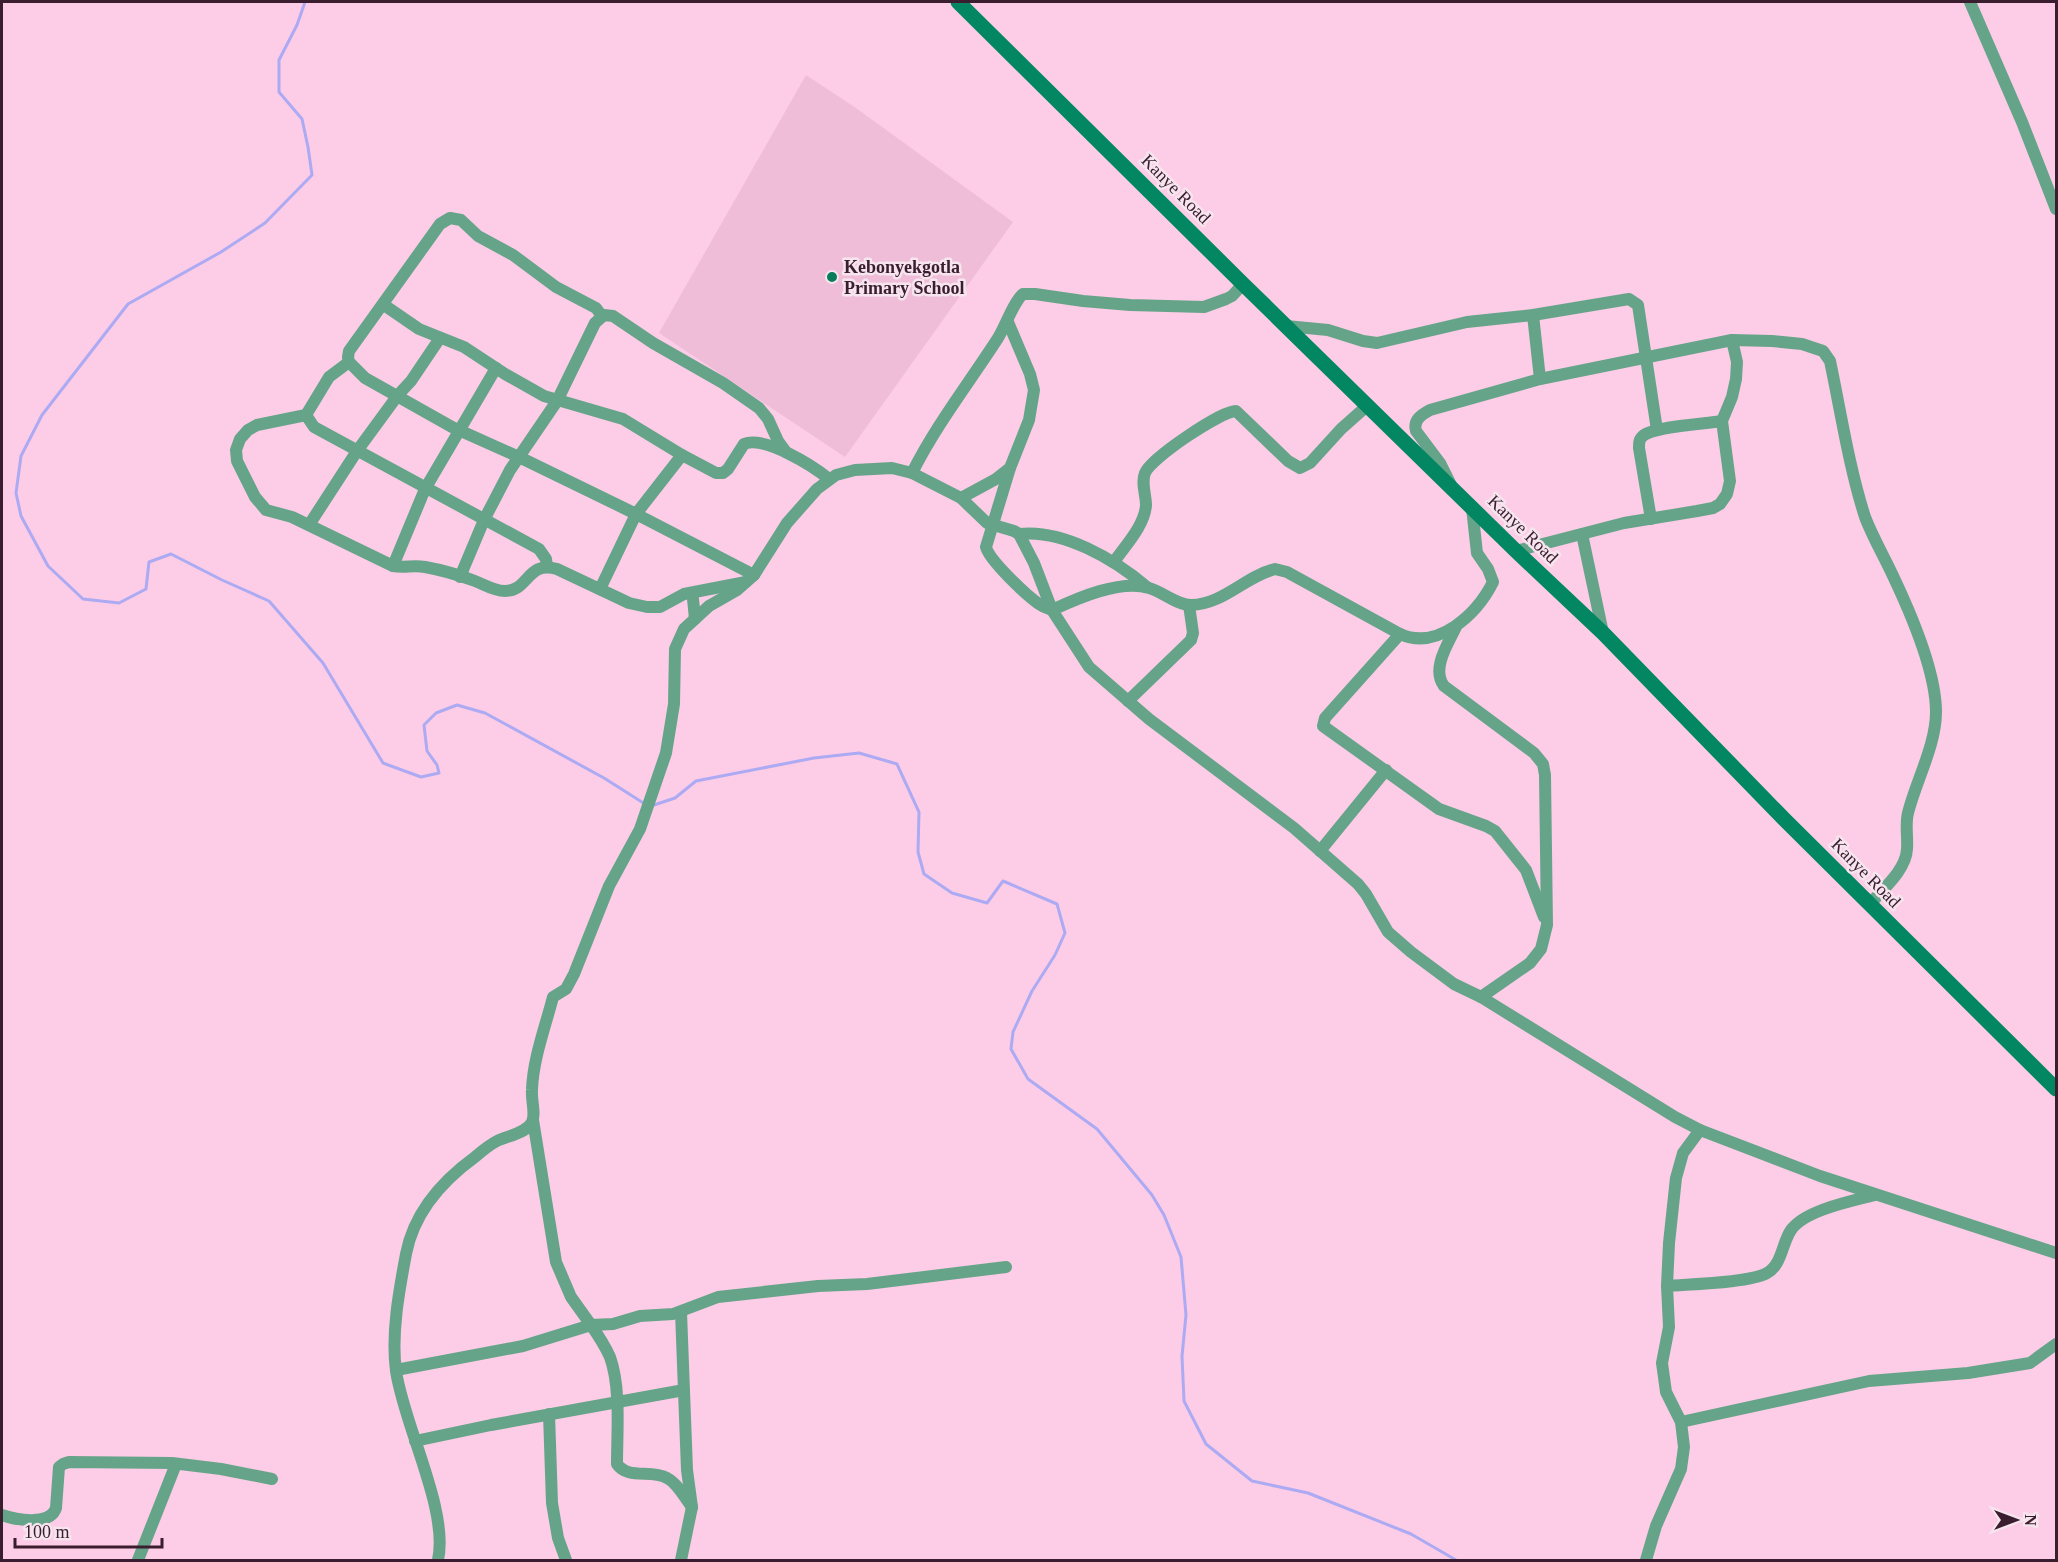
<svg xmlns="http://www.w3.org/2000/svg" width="2058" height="1562" font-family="Georgia,serif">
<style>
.built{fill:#efbdd8}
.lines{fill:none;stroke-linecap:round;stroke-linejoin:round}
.stream{stroke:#acaaf2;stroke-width:3}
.minor{stroke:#66a48a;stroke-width:12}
.secondary{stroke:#038762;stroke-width:15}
.poi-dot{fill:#087d5b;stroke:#f6e5ee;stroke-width:2}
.labels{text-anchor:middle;stroke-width:5;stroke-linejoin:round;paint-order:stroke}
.street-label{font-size:18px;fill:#3a1d2e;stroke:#f6e5ee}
.poi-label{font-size:18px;font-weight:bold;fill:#3a1d2e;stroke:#f6e5ee;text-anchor:start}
</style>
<rect width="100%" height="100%" fill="#fdcde7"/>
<path class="built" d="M806,75L856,108L1013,222L845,457L659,333Z"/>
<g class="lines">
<g class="stream">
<path d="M305,2L297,25L279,60V92L302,119L308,147L312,175L265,223L221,252L128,304L42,415L21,456L16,493L21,516L48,566L83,599L119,603L146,589L149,562L171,554L222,580L269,601L323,663L383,763L421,777L439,773L437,765L427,751L424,725L436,713L457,705L485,713L604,778L645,804"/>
<path d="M651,806L675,798L696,781L814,758L859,753L897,764L919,812L918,852L924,874L952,893L987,903L1003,881L1057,904L1065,933L1055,955L1032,991L1013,1032L1011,1049L1028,1079L1097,1129L1152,1195L1164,1215L1181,1257L1186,1315L1182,1356L1184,1401L1206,1444L1252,1481L1308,1493L1411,1534L1456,1560"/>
</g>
<g class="minor">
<path d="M1970,2L2022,122L2056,209"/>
<path d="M384,305L419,329L464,347L505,374L544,396L623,419L682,455L716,473H723L728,469L744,444C764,435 813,466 829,479"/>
<path d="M1533,315L1540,379"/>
<path d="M602,316L596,308L556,287L513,255L478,236L461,220L450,218L440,224L349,351L348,357L349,362L365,378L452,427L519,457L636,514L754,575"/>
<path d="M1008,322L1030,374L1034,390L1029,420L1010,468L986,547C989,560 1027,596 1039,604C1043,607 1047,608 1052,610C1078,598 1121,579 1149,588C1163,592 1177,605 1191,605C1224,604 1244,577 1275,569L1287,572L1400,634C1438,651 1477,614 1493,582L1488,569L1477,553L1472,508"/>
<path d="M1286,326L1328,330L1363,341L1377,343L1467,322L1533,315L1629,299L1638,305L1657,430"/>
<path d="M349,362L329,377L306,415L257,425L248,430L240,439L236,450L237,461L255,497L266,510L292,517L393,566C404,568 414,565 425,567C442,570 459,575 475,581C485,585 494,591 505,591C529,591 527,560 557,569L629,603L647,607H660L684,594L746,582"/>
<path d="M306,415L314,427L539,549L546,559L547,566"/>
<path d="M912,473C936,425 969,383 998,338C1005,327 1014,301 1023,294H1035L1083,301L1130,305L1204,307L1226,299L1232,296L1243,284"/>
<path d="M1451,485L1440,463L1416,431C1413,420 1421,415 1430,410L1540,379L1732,340L1772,341L1802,344L1823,351L1830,361C1841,413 1849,467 1865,517C1873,538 1885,558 1894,578C1911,614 1936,673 1936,712C1936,745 1916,781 1908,813C1905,825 1908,837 1907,849C1906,870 1883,889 1870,904"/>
<path d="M961,498L996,479L1010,468"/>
<path d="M1651,519L1639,448C1639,442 1639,439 1644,435C1657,426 1704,424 1722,421"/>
<path d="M309,525L357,451L398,395L411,381L440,338"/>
<path d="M1019,534C1063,529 1114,559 1147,587"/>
<path d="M1582,534L1603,633"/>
<path d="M1516,551L1624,523L1697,511L1713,508L1720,504L1727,494L1730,481L1722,421L1732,397L1736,379L1737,362L1732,340"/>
<path d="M1114,562C1125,546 1145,525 1146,505C1146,495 1141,483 1145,473C1151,458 1221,411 1236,411L1288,461L1300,468L1310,463L1341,429L1368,405"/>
<path d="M393,566L425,489L496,368"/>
<path d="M460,577L484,520L510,470L557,401L595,323L604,315L613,316L653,343L723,383L759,408L768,419L778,441L786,452"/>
<path d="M600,589L636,514L682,455"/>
<path d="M693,599L695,619"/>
<path d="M1456,627C1448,644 1431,669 1444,686L1534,753L1543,764L1545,775L1547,925L1541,949L1530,963L1481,997"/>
<path d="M1400,634L1325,718L1323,726L1439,809L1486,826L1495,831L1526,870L1544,917"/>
<path d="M1128,701L1191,640L1193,633L1189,605"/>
<path d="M1320,851L1386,770"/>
<path d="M533,1120L556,1262L571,1297L591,1325L613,1324L640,1316L673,1314L718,1297L818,1286L867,1284L1006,1267"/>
<path d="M1667,1286C1690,1284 1749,1283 1767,1273C1782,1265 1782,1243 1791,1230C1805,1210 1852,1201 1875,1195"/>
<path d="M396,1370L523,1346L591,1325C598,1335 605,1346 610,1357C621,1388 617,1431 617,1464C628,1480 651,1469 667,1478C677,1483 685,1498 692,1507"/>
<path d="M549,1414L552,1503L558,1538L566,1560"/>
<path d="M1681,1422L1869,1381L1968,1373L2030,1363L2056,1344"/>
<path d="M415,1441L491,1425L684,1390"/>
<path d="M2,1515C16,1520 50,1526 56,1508L59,1467L63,1464L69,1462L172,1463L221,1469L272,1479"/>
<path d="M138,1560L176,1464"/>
<path d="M438,1560C449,1510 404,1426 396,1371C391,1334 399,1291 406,1254C414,1212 442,1181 475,1157C482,1151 489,1145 497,1141C507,1136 527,1133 532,1122C536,1114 531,1100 532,1090C533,1059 545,1028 553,997L566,989L574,974L609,886L640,829L666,753L674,704L675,649L684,629L709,606L737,590L754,575L787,523L817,489L836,475L855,470L892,468L912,473L961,498L987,523L1014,531L1019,534L1034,563L1052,610L1089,667L1149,719L1294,828L1358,884L1366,894L1388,932L1411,952L1454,984L1481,997L1675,1117L1700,1130L1820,1176L2056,1253"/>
<path d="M681,1560L692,1507L687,1470L681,1312"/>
<path d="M1646,1560L1656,1526L1681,1469L1684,1447L1681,1422L1666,1392L1662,1363L1669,1327L1667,1286L1669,1243L1676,1178L1683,1153L1700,1130"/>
</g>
<path class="secondary" d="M958,2L1243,284L1516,551L1603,633L1784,819L2056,1089"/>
</g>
<circle class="poi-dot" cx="832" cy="277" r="6"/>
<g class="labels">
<g class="street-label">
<text transform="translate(1176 189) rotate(45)" y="6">Kanye Road</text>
<text transform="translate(1523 529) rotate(44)" y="6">Kanye Road</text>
<text transform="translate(1866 873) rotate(45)" y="6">Kanye Road</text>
</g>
<g class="poi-label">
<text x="844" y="273">Kebonyekgotla<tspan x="844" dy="21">Primary School</tspan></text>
</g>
</g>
<rect width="2058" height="1562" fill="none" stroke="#3a1d2e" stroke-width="6"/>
<g transform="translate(2016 1520) rotate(90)" stroke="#f6e5ee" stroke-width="4.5" paint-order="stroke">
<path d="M0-4.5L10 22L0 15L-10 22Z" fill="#3a1d2e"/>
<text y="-9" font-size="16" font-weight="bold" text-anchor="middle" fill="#3a1d2e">N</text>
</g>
<path d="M15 1538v9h147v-9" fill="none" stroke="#3a1d2e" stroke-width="3"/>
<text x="24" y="1538" font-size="18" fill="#3a1d2e" stroke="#f6e5ee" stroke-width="4.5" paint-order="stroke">100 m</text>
</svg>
